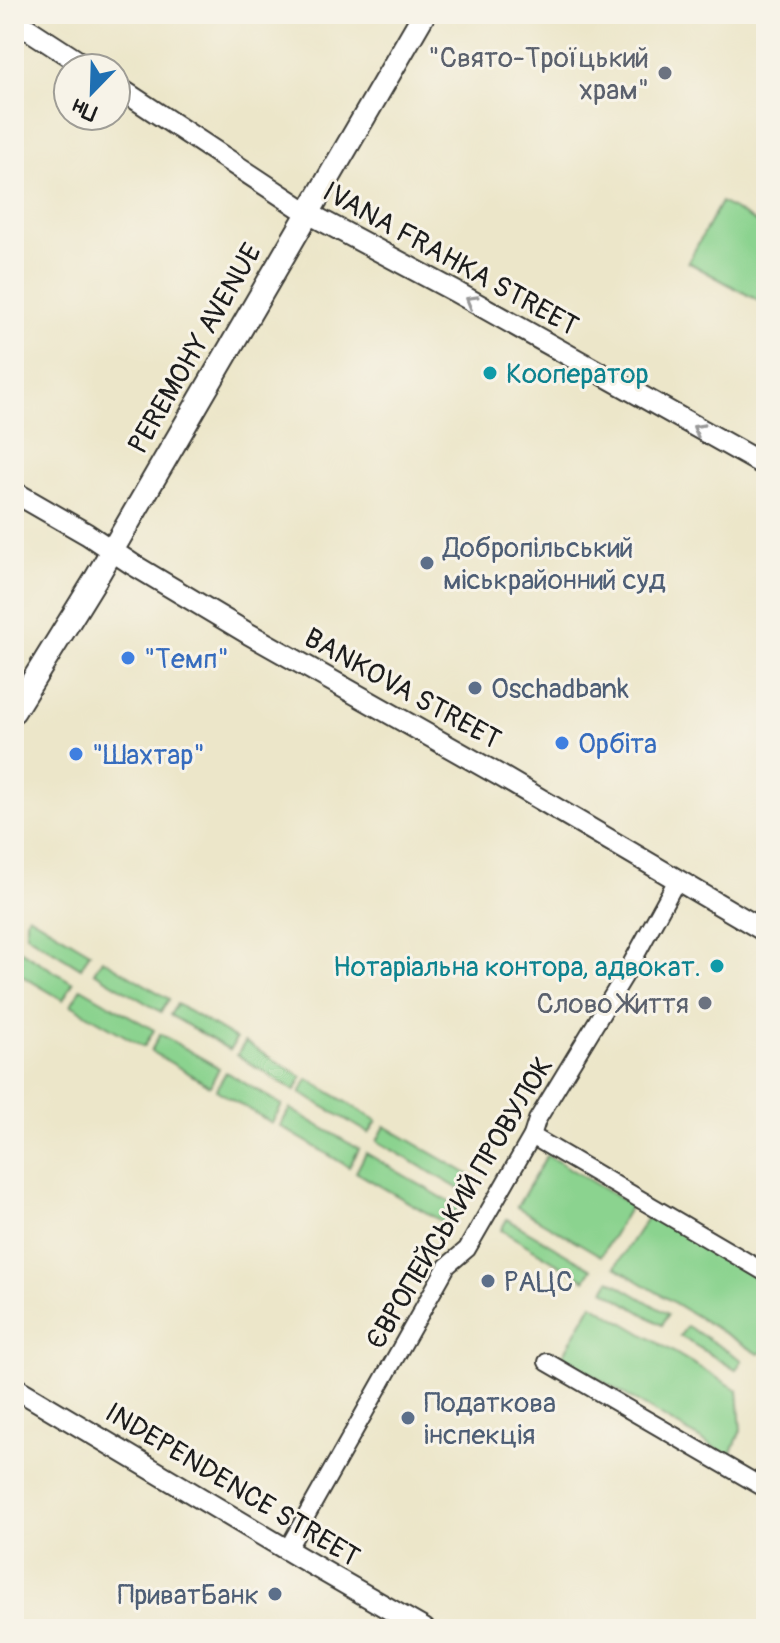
<svg xmlns="http://www.w3.org/2000/svg" width="780" height="1643" font-family="Pangolin,sans-serif">
<style>
.green{fill:#8bd38f;stroke:#547856;stroke-width:2}
.lines{fill:none;stroke-linecap:round;stroke-linejoin:round}
.minor-casing{stroke:#3b3a36;stroke-width:20}
.tertiary-casing{stroke:#3b3a36;stroke-width:24}
.secondary-casing{stroke:#3b3a36;stroke-width:26}
.minor{stroke:#fff;stroke-width:16}
.tertiary{stroke:#fff;stroke-width:20}
.secondary{stroke:#fff;stroke-width:22}
.oneway{stroke:#999}
.worship-dot{fill:#6b7280;stroke:#f7f3e8;stroke-width:3}
.culture-dot{fill:#0f9aa8;stroke:#f7f3e8;stroke-width:3}
.service-dot{fill:#5c6f8a;stroke:#f7f3e8;stroke-width:3}
.shop-dot{fill:#3f7fe0;stroke:#f7f3e8;stroke-width:3}
.labels{text-anchor:middle;stroke-width:6;stroke-linejoin:round;paint-order:stroke}
.worship-label{font-size:28px;fill:#5b616d;stroke:#f7f3e8;text-anchor:end}
.street-label{font-size:28px;fill:#1c1c1c;stroke:#f7f3e8}
.culture-label{font-size:28px;fill:#0d838f;stroke:#f7f3e8;text-anchor:start}
.service-label{font-size:28px;fill:#4e5e75;stroke:#f7f3e8;text-anchor:start}
.shop-label{font-size:28px;fill:#366cbe;stroke:#f7f3e8;text-anchor:start}
</style>
<rect width="100%" height="100%" fill="#f7f3e8"/>
<filter id="ink" filterUnits="userSpaceOnUse"><feTurbulence type="fractalNoise" baseFrequency=".0125" numOctaves="2"/><feDisplacementMap in="SourceGraphic" scale="16" xChannelSelector="R" yChannelSelector="G"/><feConvolveMatrix kernelMatrix="1 2 1 2 8 2 1 2 1" color-interpolation-filters="sRGB"/></filter>
<filter id="wash" filterUnits="userSpaceOnUse"><feTurbulence type="fractalNoise" baseFrequency=".006" numOctaves="4" result="noise"/><feDisplacementMap in="SourceGraphic" scale="32" xChannelSelector="R" yChannelSelector="G"/><feGaussianBlur stdDeviation="1.8" result="paint"/><feColorMatrix in="noise" values="0 0 0 0 0 0 0 0 0 0 0 0 0 0 0 0 0 1.4 0 .05"/><feComposite in="paint" operator="in"/></filter>
<g filter="url(#wash)">
<rect width="100%" height="100%" fill="#ece6c9"/>
<g class="green">
<path d="M721,202L766,228V305L688,262Z"/>
<path d="M28,915L90,952L81,968L26,934V920Z"/>
<path d="M18,949L73,983L63,1000L14,971V950Z"/>
<path d="M102,959L169,999L161,1012L94,972Z"/>
<path d="M81,988L154,1030L144,1047L71,1005Z"/>
<path d="M177,1004L236,1039L230,1050L170,1015Z"/>
<path d="M160,1034L219,1068L210,1086L151,1051Z"/>
<path d="M245,1042L302,1077L295,1091L237,1055Z"/>
<path d="M226,1072L282,1105L272,1123L216,1090Z"/>
<path d="M308,1079L377,1121L369,1133L300,1093Z"/>
<path d="M290,1109L359,1149L349,1167L280,1126Z"/>
<path d="M385,1126L475,1178L466,1193L377,1141Z"/>
<path d="M366,1153L458,1207L448,1225L356,1172Z"/>
<path d="M547,1155L631,1205L601,1256L517,1207Z"/>
<path d="M650,1213L766,1281V1350L759,1354L615,1267Z"/>
<path d="M507,1219L592,1269L585,1280L501,1230Z"/>
<path d="M610,1280L668,1314L662,1325L604,1290Z"/>
<path d="M592,1304L738,1390L741,1430L730,1457L562,1357Z"/>
<path d="M687,1326L742,1360L736,1370L680,1336Z"/>
</g>
</g>
<g filter="url(#ink)">
<g class="lines">
<defs>
<g id="minor">
<path d="M532,1136L766,1273"/>
<path d="M547,1362L766,1489"/>
<path d="M287,1550L447,1266L467,1249L532,1136L537,1120L625,975L677,880"/>
</g>
<g id="tertiary">
<path d="M14,20L88,68"/>
<path d="M116,86L308,213L456,292L766,466"/>
<path d="M14,492L87,534L132,564L249,634L499,775L766,932"/>
<path d="M14,1387L299,1557L424,1629"/>
</g>
<path id="secondary" d="M14,711L95,580L424,14"/>
</defs>
<use href="#minor" class="minor-casing"/>
<use href="#tertiary" class="tertiary-casing"/>
<use href="#secondary" class="secondary-casing"/>
<use href="#minor" class="minor"/>
<use href="#tertiary" class="tertiary"/>
<use href="#secondary" class="secondary"/>
</g>
<defs><path id="oneway-chevron" d="M-2-3.5L2.5 0L-2 3.5" fill="none" stroke-width="1.6" stroke-linecap="round" stroke-linejoin="round" transform="scale(2)"/></defs>
<g class="oneway">
<use href="#oneway-chevron" transform="translate(471 301) rotate(-150)"/>
<use href="#oneway-chevron" transform="translate(698 429) rotate(-151)"/>
</g>
</g>
<g class="worship-dot">
<circle cx="665" cy="73" r="8"/>
<circle cx="705" cy="1003" r="8"/>
</g>
<g class="culture-dot">
<circle cx="490" cy="373" r="8"/>
<circle cx="717" cy="966" r="8"/>
</g>
<g class="service-dot">
<circle cx="427" cy="563" r="8"/>
<circle cx="475" cy="688" r="8"/>
<circle cx="488" cy="1281" r="8"/>
<circle cx="408" cy="1418" r="8"/>
<circle cx="275" cy="1594" r="8"/>
</g>
<g class="shop-dot">
<circle cx="128" cy="658" r="8"/>
<circle cx="562" cy="743" r="8"/>
<circle cx="76" cy="754" r="8"/>
</g>
<g class="labels">
<g class="worship-label">
<text x="649" y="67">"Свято-Троїцький<tspan x="649" dy="32">храм"</tspan></text>
<text x="689" y="1013">Слово Життя</text>
</g>
<g class="street-label">
<text transform="translate(451 258) rotate(29)" y="10">IVANA FRAHKA STREET</text>
<text transform="translate(194 348) rotate(-60)" y="10">PEREMOHY AVENUE</text>
<text transform="translate(403 688) rotate(29)" y="10">BANKOVA STREET</text>
<text transform="translate(459 1202) rotate(-59)" y="10">ЄВРОПЕЙСЬКИЙ ПРОВУЛОК</text>
<text transform="translate(233 1484) rotate(31)" y="10">INDEPENDENCE STREET</text>
</g>
<g class="culture-label">
<text x="506" y="383">Кооператор</text>
<text x="701" y="976" text-anchor="end">Нотаріальна контора, адвокат.</text>
</g>
<g class="service-label">
<text x="443" y="557">Добропільський<tspan x="443" dy="32">міськрайонний суд</tspan></text>
<text x="491" y="698">Oschadbank</text>
<text x="504" y="1291">РАЦС</text>
<text x="424" y="1412">Податкова<tspan x="424" dy="32">інспекція</tspan></text>
<text x="259" y="1604" text-anchor="end">ПриватБанк</text>
</g>
<g class="shop-label">
<text x="144" y="668">"Темп"</text>
<text x="578" y="753">Орбіта</text>
<text x="92" y="764">"Шахтар"</text>
</g>
</g>
<rect width="780" height="1643" fill="none" stroke="#f7f3e8" stroke-width="48"/>
<g transform="translate(92 92) rotate(203)"><circle r="38" fill="#f7f3e8" stroke="#9f9d96" stroke-width="2"/>
<path d="M0-6L14 30L0 20L-14 30Z" fill="#1f6fb2"/>
<text y="-12" font-size="22" font-weight="bold" text-anchor="middle" fill="#1c1c1c">Пн</text>
</g>
</svg>
